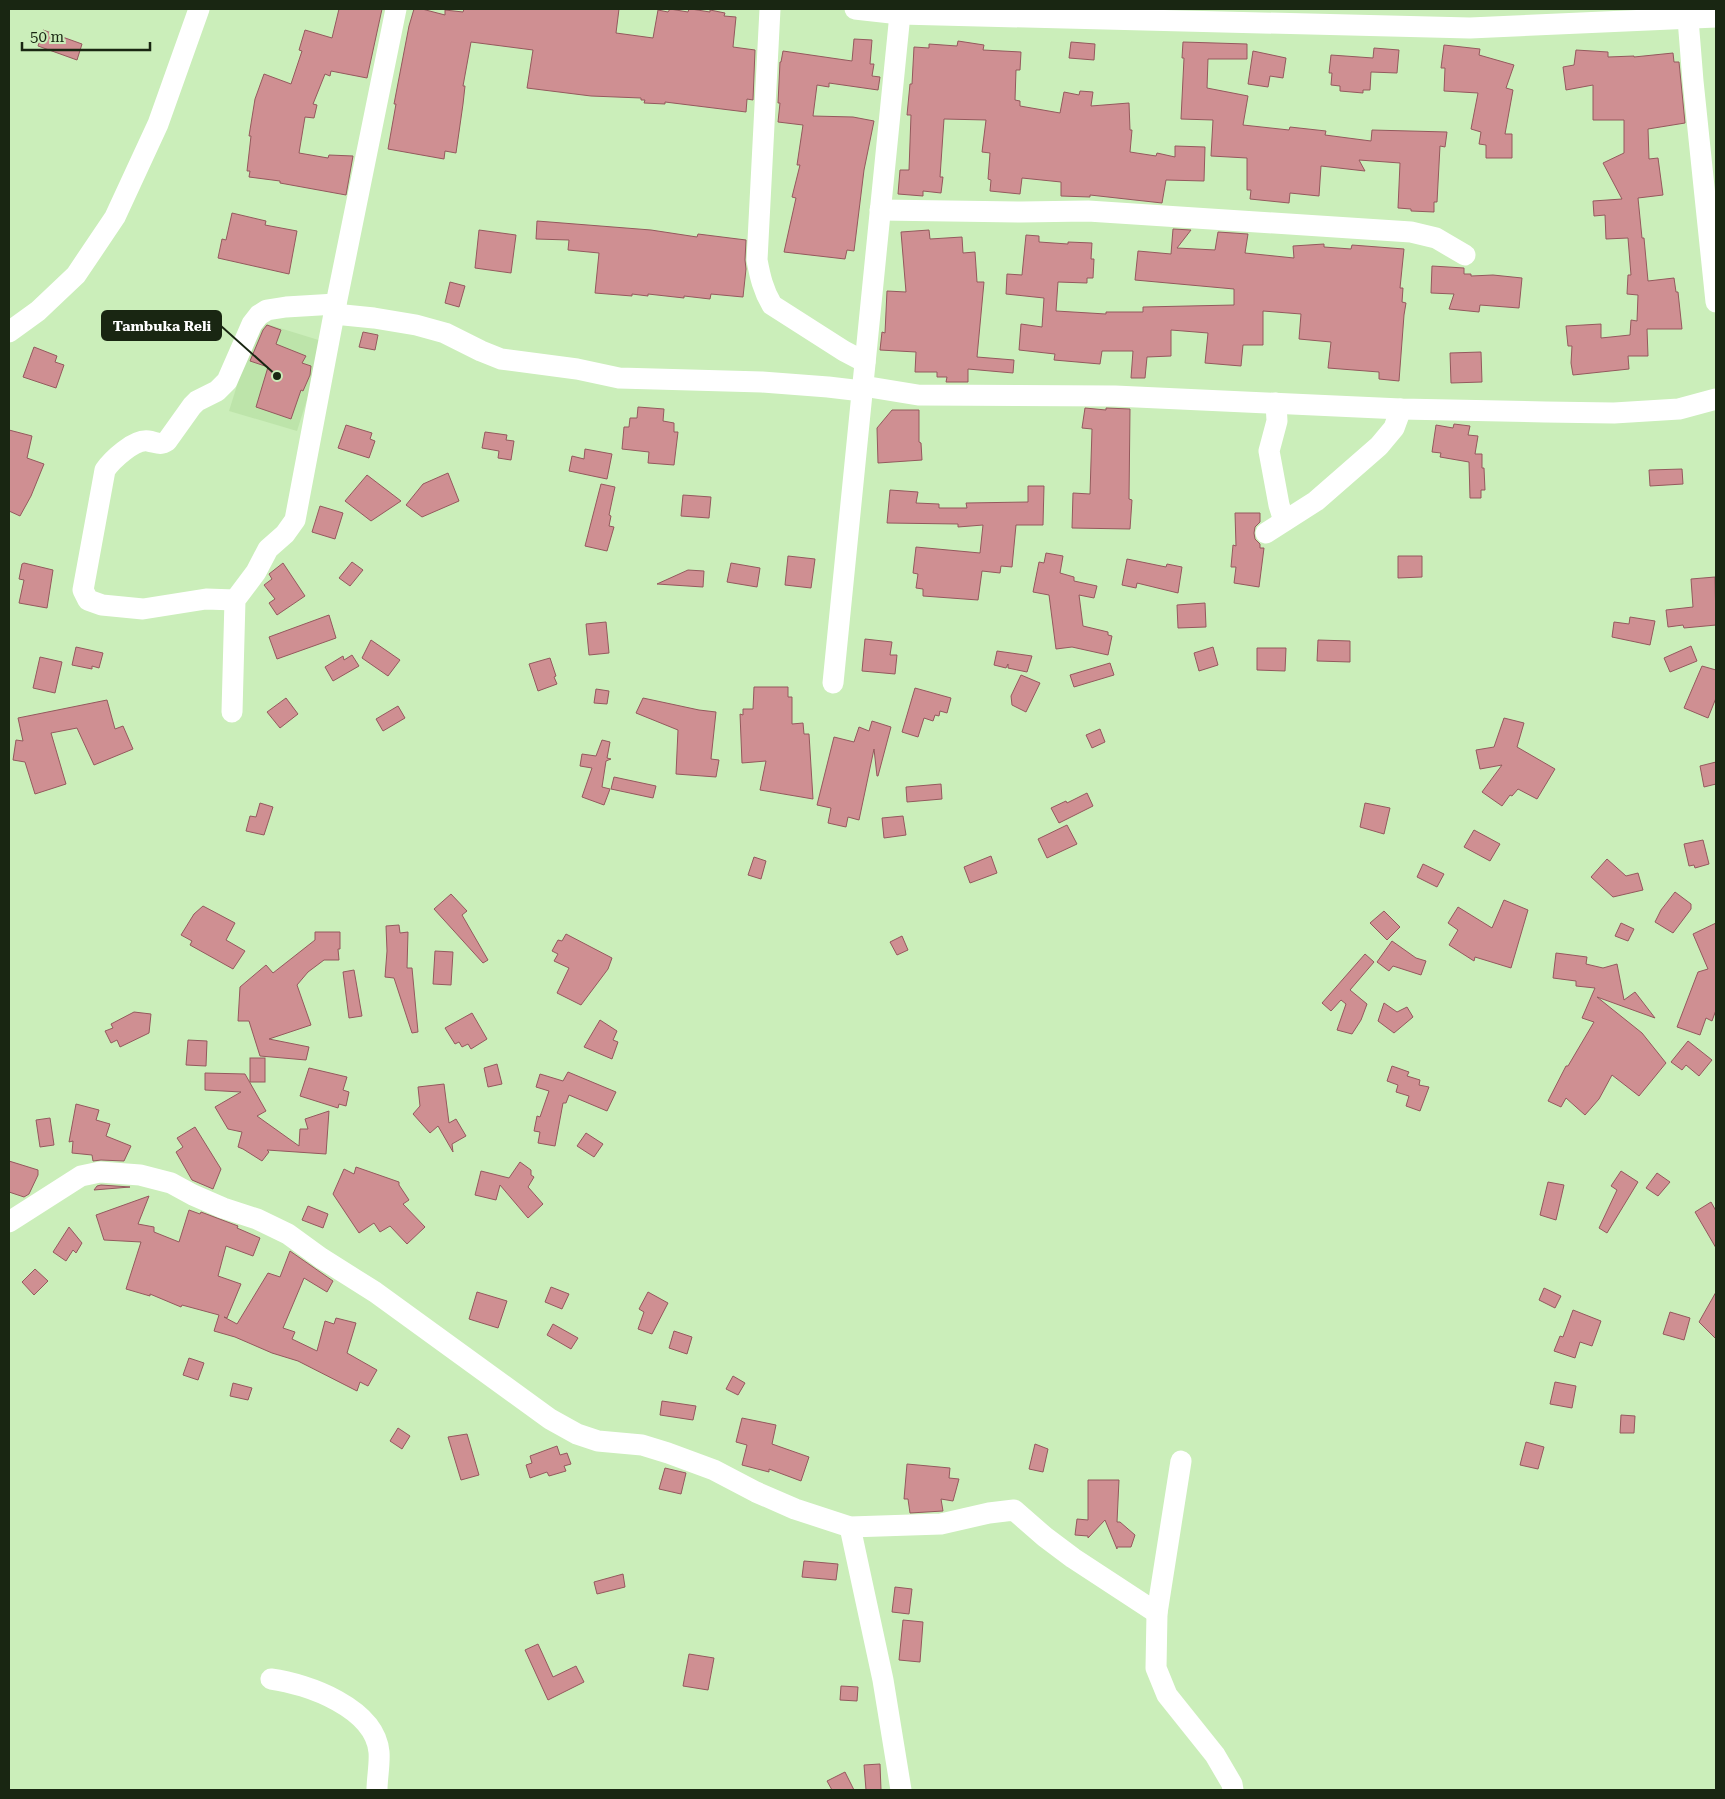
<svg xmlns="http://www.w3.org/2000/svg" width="1725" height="1799" font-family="'Roboto Serif',serif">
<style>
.built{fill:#bde4aa}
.building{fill:#cf8f92;stroke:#94595d}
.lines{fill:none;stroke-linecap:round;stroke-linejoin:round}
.minor{stroke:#fff;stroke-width:21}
.leader{fill:none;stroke:#192612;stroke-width:2}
.callout-dot{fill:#192612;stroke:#cbeeba;stroke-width:2}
.callout{fill:#192612;stroke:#192612;stroke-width:2}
.callout-label{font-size:14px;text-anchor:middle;font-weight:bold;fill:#fff}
</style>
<rect width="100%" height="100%" fill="#cbeeba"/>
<path class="built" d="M257,321L325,342L297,431L229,411Z"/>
<g class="building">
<path d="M339,9H382L367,78L331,71L330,76L325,74L313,104L317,105L314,118L305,117L299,153L328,158L329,155L353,156L346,195L280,183V181L249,177L250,171H247L251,136H249L255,99L264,74L291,84L302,51L299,50L305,30L332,38Z"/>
<path d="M414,9H422L445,15V10L463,12L464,9H619L616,33L653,38L658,10L668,12L670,9L688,12L689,9H691L710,12V10L725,13L724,16L736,17L733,47L755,50L753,100L747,99L746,112L665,102V104L644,103L645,100H641V98L591,96L527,88L533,50L471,42L463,86H465L463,104L456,153L445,151L444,159L388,149L396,104H394L409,26Z"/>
<path d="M43,30L82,44L77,60L38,46Z"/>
<path d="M854,39L872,40L870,64H874L872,76L880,77L878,90L829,83V87L817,85L813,116L853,117L874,121L864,170L854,251L847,250L845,259L784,252L796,198L792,197L800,165H797L803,125L778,122L780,103H778L780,62H781L783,51L852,61Z"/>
<path d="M958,41L984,45L983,50L1021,52L1020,70H1016L1015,100L1020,101V106L1060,113L1064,92L1079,95L1080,91L1093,92L1091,106L1129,103L1130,130H1132L1130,152L1156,156L1157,153L1175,157V146L1205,147L1204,181L1166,180L1162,203L1090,195V197L1061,196V182L1022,178L1020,194L990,191L991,180L988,179L990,153L982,152L986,120L944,119L940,177H943L941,193L923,191V196L898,194L900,170H909L911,115H907L910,84H912L914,47L929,48V44L957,46Z"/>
<path d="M1071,42L1095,44L1094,60L1069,58Z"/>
<path d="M1183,42L1247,44V59H1208L1207,88L1248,96L1243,125L1289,130L1290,127L1326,131L1325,135L1371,141L1372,130L1447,132L1445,147L1440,146L1437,202H1434V212L1411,211V209L1398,208L1400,163L1359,160L1365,171L1321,166L1319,196L1290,193L1289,203L1250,199L1251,190H1247V158L1211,156L1213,120L1181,119L1184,58H1182Z"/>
<path d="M1444,45L1480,49L1479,55L1514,65L1506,88L1513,90L1505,134H1512V158H1486V145L1479,144L1481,132L1471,129L1478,93L1444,91L1445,68H1441Z"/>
<path d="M1374,48L1399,50L1397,73L1371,72L1370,90H1363V93L1340,91V86L1331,85L1332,73H1329L1331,55L1373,58Z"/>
<path d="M1576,50L1608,52V57L1634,56V57L1673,53L1674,62H1679L1685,123L1648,129L1649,159L1658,158L1663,195L1638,198L1642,238H1644L1648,281L1674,278L1676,292H1678L1682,329H1647L1648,356H1628L1629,369L1573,375L1571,363L1572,346H1568L1566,326L1601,324V338L1630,335L1631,320L1637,321L1638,295L1627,294L1628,275H1631L1628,238L1606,239L1605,215L1594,216L1593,201L1622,199L1603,163L1624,153V120H1593V85L1566,90L1563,67L1574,65Z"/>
<path d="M1253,51L1286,58L1283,78L1270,76L1268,87L1248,84Z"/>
<path d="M232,213L266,221L265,225L297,231L289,274L218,258L222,239L226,240Z"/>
<path d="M537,221L651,230L697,237L698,234L746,240L745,260L746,269L743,297L711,294L710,299L684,296V298L648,294V296L632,294V296L595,293L599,253L568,250L569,240L536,239Z"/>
<path d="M1173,229L1191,230L1177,248L1215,250L1218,232L1248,234L1245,253L1294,258L1293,246L1324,244V247L1351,249L1352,245L1404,249L1400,288H1403L1402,302L1406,303L1404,315L1399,381L1379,379V372L1328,368L1331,342L1299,339L1301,314L1263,311V345H1243L1241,366L1205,363L1208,333L1171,330V356L1147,357L1145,378H1131L1133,351H1102L1100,364L1054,360L1055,354L1019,350L1021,324L1042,327L1044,298L1006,294L1007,274L1022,275L1026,235L1039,236V242L1068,244V242L1092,243L1091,259H1094L1093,278H1087V283L1058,282L1056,311L1106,314V312H1143V307L1234,305V289L1135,280L1138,251L1171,254Z"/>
<path d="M479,230L516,235L511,273L475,268Z"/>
<path d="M929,230L930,239L962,237L963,253L975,252L977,282H984L977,357L1014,360L1013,373L968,369V382H946L947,377H937V372H915L916,352L880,350L882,332L885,333L887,291L906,292L901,232Z"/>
<path d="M1432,266L1464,268V274H1471V276L1493,275L1522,278L1519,308L1480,305L1479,312L1449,309L1454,294L1431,293Z"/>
<path d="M450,282L465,286L459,307L445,303Z"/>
<path d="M267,325L281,330L276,344L306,356L302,363L311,366L310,375L303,391L301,390L291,419L256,407L268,367L250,361L263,330Z"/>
<path d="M363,332L378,335L375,350L359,347Z"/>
<path d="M34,347L57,356L55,362L64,365L56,388L23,377Z"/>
<path d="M1481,352L1482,382L1451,383L1450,353Z"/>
<path d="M638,407L664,409L663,421L674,423V432H678L674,465L648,463L649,452L622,449L624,427H629L630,418H637Z"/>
<path d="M1085,408L1106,410V408L1130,409L1129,499L1132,500L1130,529L1072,528L1073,493L1090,494L1092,429L1082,428Z"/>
<path d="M892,410H919V442L921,443L922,460L878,463L877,428Z"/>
<path d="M1454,424L1470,426L1468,435L1478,436L1475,454H1482V468H1484L1485,490H1481V498H1470L1469,462L1440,457L1441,453L1432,452L1436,425L1453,428Z"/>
<path d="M346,425L372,433L370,439L375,441L369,458L338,448Z"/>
<path d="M9,430L32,436L27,458L44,464L31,496L20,516L9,511Z"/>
<path d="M485,432L507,435L506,440L514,441L511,460L498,458L499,451L482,448Z"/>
<path d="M585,449L612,454L607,479L569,471L572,456L584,459Z"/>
<path d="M1682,469L1683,484L1650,486L1649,470Z"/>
<path d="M448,473L459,501L422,517L406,505L423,484Z"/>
<path d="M367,475L401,501L371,521L345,501Z"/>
<path d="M601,484L615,487L609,515L611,516L609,526L614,527L607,551L585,546Z"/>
<path d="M1028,486H1044L1043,525H1016L1012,567L1001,566L1000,573L982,571L978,600L923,596V589L916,588L918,574L913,573L916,547L980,553L983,525L958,527V524L887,523L890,490L918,492L916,503L939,504V508H967L966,503L1028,502Z"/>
<path d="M683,495L711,497L709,518L681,516Z"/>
<path d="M320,506L343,513L335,539L312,532Z"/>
<path d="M1235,513H1260V522L1255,527L1254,533L1255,539L1260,544V548H1264L1259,587L1234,583L1236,567H1231L1233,545L1236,546Z"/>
<path d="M1046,553L1063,556L1060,573L1074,577V581L1097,586L1094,598L1079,595L1083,626L1108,632V635L1112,636L1108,655L1072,647L1056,649L1049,595L1033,592L1039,562L1044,563Z"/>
<path d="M788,556L815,559L811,588L785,585Z"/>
<path d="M1398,556H1422V577L1398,578Z"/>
<path d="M1127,559L1166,567L1167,564L1182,567L1178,593L1137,583L1136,588L1122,585Z"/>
<path d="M352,562L363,570L350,586L339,578Z"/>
<path d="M24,563L53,570L47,608L19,603L24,580L19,579L22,564Z"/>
<path d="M283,563L305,596L277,615L269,603L275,599L264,585L272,579L269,574Z"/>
<path d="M731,563L760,568L757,587L727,582Z"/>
<path d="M688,570L704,571L703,587L657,584Z"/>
<path d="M1715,577L1716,625L1684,628L1683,625L1668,627L1666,610L1693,607L1691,579Z"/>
<path d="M1205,603L1206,627L1178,628L1177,605Z"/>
<path d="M329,615L336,638L277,659L269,637Z"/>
<path d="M1630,617L1655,621L1650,645L1612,637L1614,622L1629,624Z"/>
<path d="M606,622L609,653L589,655L586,624Z"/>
<path d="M865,639L892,642L890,655H897L895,674L862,671Z"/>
<path d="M371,640L400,660L388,676L362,658Z"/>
<path d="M1318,640L1350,641V662L1317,661Z"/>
<path d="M1691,646L1697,661L1670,672L1664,658Z"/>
<path d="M76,647L103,653L99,668L92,666V669L72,665Z"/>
<path d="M1213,647L1218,665L1199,671L1194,653Z"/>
<path d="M1257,648H1286L1285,671L1257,670Z"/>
<path d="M997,651L1032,656L1027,672L1008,668V664L1006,668L994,665Z"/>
<path d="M352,655L359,666L333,681L325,667L343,656L344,660Z"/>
<path d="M40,657L62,662L55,693L33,688Z"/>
<path d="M550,658L556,676L554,677L557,684L538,691L529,664Z"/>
<path d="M1110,663L1114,675L1074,687L1070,675Z"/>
<path d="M1702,666L1716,670V698L1708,718L1684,708Z"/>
<path d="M1021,675L1040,683L1026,712L1012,705L1011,696Z"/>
<path d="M754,687H788V697H792V724L803,723L804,734H809L813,799L760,790L766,761L742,763L740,714L743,715V709H753Z"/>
<path d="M915,688L951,698L947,713L940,711L939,716L935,715L933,721L924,718L918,737L902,732Z"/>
<path d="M596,689L609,691L607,704L594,703Z"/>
<path d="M286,698L298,714L280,728L267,712Z"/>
<path d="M643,698L699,710L716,712L711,759L719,760L716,777L676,774L678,730L636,713Z"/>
<path d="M107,700L115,729L123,726L133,749L94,765L77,728L51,733L66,784L35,794L25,762L13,760L16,740L23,741L18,718Z"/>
<path d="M398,706L405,718L383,731L376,719Z"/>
<path d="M1504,718L1524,723L1517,747L1555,769L1537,799L1518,789L1512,796L1510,795L1502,806L1482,792L1502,765L1480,769L1476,750L1494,747Z"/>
<path d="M872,721L891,727L878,776H877L874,749L859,820L848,817L846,827L828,823L831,808L817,805L834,737L854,742L859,727L869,731Z"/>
<path d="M1100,729L1105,742L1092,748L1086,735Z"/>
<path d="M602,740L610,742L607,758L611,759L606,761L602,787L610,789L604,805L582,797L592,768L580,766L582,754L596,756Z"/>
<path d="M1716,762V784L1704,787L1700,766Z"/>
<path d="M614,777L656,786L653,798L611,789Z"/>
<path d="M941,784L942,799L907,802L906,787Z"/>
<path d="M1087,793L1093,806L1059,823L1051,808L1066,801L1067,803Z"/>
<path d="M260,803L273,807L264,835L246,831L250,816L256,817Z"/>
<path d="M1365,803L1390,808L1384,834L1360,827Z"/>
<path d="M903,816L906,835L884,838L882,818Z"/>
<path d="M1067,825L1077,844L1047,858L1038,839Z"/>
<path d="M1474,830L1500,844L1490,861L1464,847Z"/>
<path d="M1703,840L1709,864L1695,868L1694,865L1689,866L1684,844Z"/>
<path d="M991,856L997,873L970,883L964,867Z"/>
<path d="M754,857L766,861L761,879L748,875Z"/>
<path d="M1607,859L1626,876L1638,873L1643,890L1613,897L1591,877Z"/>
<path d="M1423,864L1444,874L1437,887L1417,877Z"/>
<path d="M1675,892L1691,904V909L1673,933L1655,922L1661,910Z"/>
<path d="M451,894L467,911L462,915L488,960L483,963L434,909Z"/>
<path d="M1504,900L1528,910L1511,968L1475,957L1474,961L1449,945L1458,930L1448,923L1458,907L1492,928Z"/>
<path d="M203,906L235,923L226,940L245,951L233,969L190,945L192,941L181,935L194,914Z"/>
<path d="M1384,911L1400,927L1387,940L1370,923Z"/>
<path d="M1621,923L1634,929L1628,941L1615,936Z"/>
<path d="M1716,923V1010L1712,1021L1706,1018L1700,1035L1677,1027L1698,972L1708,969L1693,934Z"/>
<path d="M399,925L400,933L408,932L407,968H412L418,1032L412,1033L394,978L385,977L387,951L386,926Z"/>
<path d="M315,932H340V949H338L339,960H324L308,972L297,985L311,1025L269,1039L309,1047L306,1060L260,1056L249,1021H238L240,987L266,965L273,973L315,940Z"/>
<path d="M566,934L612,958L608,969L581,1005L557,993L569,968L554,961L558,954L552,951L558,940L562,941Z"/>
<path d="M902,936L908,950L897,955L890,942Z"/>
<path d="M1392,941L1416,958L1426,961L1421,975L1393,966L1389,971L1377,962Z"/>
<path d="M435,951L453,952L451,985L433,984Z"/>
<path d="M1556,953L1587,957L1586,964L1603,968L1617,964L1624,1000L1635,992L1655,1018L1597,997L1642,1033L1666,1063L1639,1096L1612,1075L1599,1099L1585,1115L1566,1098L1561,1107L1548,1101L1566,1066H1568L1594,1022L1582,1018L1595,988L1576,986V981L1553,978Z"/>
<path d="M1365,954L1374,962L1350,990L1367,1004L1361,1020L1352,1034L1337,1030L1346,1004L1341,1000L1331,1011L1322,1003Z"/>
<path d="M354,970L362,1016L349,1018L343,972Z"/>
<path d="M1384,1003L1397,1012L1407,1007L1413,1017L1394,1033L1378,1021Z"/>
<path d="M134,1012L151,1014L149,1033L120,1047L117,1040L111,1043L105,1031L113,1028L111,1024Z"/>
<path d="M472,1013L487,1039L471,1049L468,1044L462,1047L459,1042L455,1044L445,1028Z"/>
<path d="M600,1020L617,1031L613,1040L618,1042L612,1059L584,1047Z"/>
<path d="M188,1040L207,1041L206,1066L186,1065Z"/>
<path d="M1688,1041L1712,1060L1699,1076L1686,1065L1682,1070L1671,1062Z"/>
<rect x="250" y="1058" width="15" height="24"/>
<path d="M497,1064L502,1084L488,1087L484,1068Z"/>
<path d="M1392,1066L1409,1072L1407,1076L1420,1080L1419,1085L1429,1087L1420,1111L1406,1106L1409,1096L1396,1092L1398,1085L1387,1081Z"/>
<path d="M309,1068L347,1077L343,1090L349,1092L346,1106L339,1104L338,1108L300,1096Z"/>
<path d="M568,1072L616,1092L607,1111L569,1095L566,1103H563L555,1146L538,1143L540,1132L534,1131L537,1116L540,1117L549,1091L536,1087L540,1074L563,1081Z"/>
<path d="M205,1073L245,1074L266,1111L257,1116L299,1146L300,1129H308L305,1119L329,1111L326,1154L267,1150L269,1152L262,1161L243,1149L238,1147L242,1132L228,1129L215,1107L241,1092L205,1090Z"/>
<path d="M444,1084L449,1123L456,1119L466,1136L452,1144L453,1152L438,1126L430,1133L413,1114L420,1106L418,1087Z"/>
<path d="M76,1104L99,1110L96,1120L110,1124L106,1136L131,1146L124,1161L101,1160L93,1161L92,1155L72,1153L73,1141L69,1142Z"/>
<path d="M50,1118L54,1145L40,1147L36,1120Z"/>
<path d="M195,1127L221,1169L213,1189L192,1180L176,1152L183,1147L177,1138Z"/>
<path d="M586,1133L603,1144L594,1157L577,1146Z"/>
<path d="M9,1161L38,1170V1175L29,1194L24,1197L9,1192Z"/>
<path d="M520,1162L531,1170V1175L534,1177L528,1187L543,1204L528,1218L500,1185L496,1200L475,1195L481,1171L509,1178Z"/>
<path d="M356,1167L399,1182V1185L409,1200L403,1204L425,1227L407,1244L390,1226L380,1232L374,1223L359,1233L333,1194L344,1169L354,1174Z"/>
<path d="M1621,1171L1638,1182L1607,1233L1599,1228L1617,1190L1611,1186Z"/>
<path d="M1657,1173L1670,1182L1658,1196L1646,1188Z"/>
<path d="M1548,1182L1564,1185L1556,1220L1540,1215Z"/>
<path d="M101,1185L130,1187L94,1190L97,1186Z"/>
<path d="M149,1196L138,1224L154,1227V1232L179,1242L189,1210L200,1214L201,1212L238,1226L237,1228L260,1238L253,1256L226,1246L218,1276L241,1284L227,1318L224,1317L237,1324L268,1273L280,1277L290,1251L333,1281L327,1292L304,1278L283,1328L295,1332L292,1339L317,1351L325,1321L334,1324L336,1318L356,1323L347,1353L377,1370L368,1386L360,1382L357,1391L298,1361L272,1353L235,1337L214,1331L219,1315L182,1305L181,1307L150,1294V1296L126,1289L141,1242L104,1240L96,1215Z"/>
<path d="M1711,1202L1716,1211V1248L1695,1212Z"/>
<path d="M308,1206L328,1214L323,1228L302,1220Z"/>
<path d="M69,1227L82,1243L76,1253L73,1250L66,1261L53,1252Z"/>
<path d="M35,1269L48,1281L34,1295L22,1282Z"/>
<path d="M551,1287L569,1294L562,1309L545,1302Z"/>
<path d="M1544,1288L1561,1296L1555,1308L1539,1300Z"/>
<path d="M477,1292L507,1301L498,1328L469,1319Z"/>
<path d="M648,1292L668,1303L652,1334L638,1329L644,1312L639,1309Z"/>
<path d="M1716,1292V1339L1699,1322Z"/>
<path d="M1573,1310L1601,1321L1592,1346L1580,1342L1575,1358L1554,1351L1560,1336L1563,1337Z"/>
<path d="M1670,1312L1690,1318L1684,1340L1663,1334Z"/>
<path d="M553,1324L578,1338L571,1349L547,1335Z"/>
<path d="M674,1331L692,1337L687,1354L669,1348Z"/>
<path d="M189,1358L204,1363L198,1380L183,1375Z"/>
<path d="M733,1376L745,1383L738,1395L726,1389Z"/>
<path d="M1555,1382L1576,1386L1572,1408L1550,1404Z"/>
<path d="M233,1383L252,1388L248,1400L230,1396Z"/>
<path d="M662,1401L696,1406L693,1420L660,1415Z"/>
<path d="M1621,1415L1635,1416L1634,1433H1620Z"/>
<path d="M742,1418L776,1425L772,1444L809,1457L801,1481L769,1469V1472L742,1465L747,1445L736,1442Z"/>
<path d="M398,1428L410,1436L402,1449L390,1441Z"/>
<path d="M467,1434L479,1475L461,1480L448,1437Z"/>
<path d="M1526,1442L1544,1447L1538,1469L1520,1465Z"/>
<path d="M1035,1444L1048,1449L1043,1472L1029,1469Z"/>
<path d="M557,1446L560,1455L567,1453L571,1464L564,1466L566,1471L549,1476L547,1472L530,1478L526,1465L532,1463L530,1456Z"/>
<path d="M907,1464L950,1468L949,1478L959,1479L953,1501L941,1499L943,1511L910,1513L908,1499H904Z"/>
<path d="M665,1468L686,1473L681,1494L659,1489Z"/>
<path d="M1088,1480H1119L1117,1522H1120L1135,1535L1131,1547H1117V1549L1105,1520L1088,1538V1536L1075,1535L1077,1519L1088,1520Z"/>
<path d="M804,1561L838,1564L836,1580L802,1577Z"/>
<path d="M623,1574L625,1587L597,1594L594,1582Z"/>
<path d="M895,1587L912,1589L909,1614L892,1612Z"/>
<path d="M903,1620L923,1622L920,1662L899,1660Z"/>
<path d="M538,1644L553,1677L576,1666L584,1682L548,1700L525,1650Z"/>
<path d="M689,1654L714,1658L708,1690L683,1686Z"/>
<path d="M841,1686L858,1687L857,1701L840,1700Z"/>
<path d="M880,1764L881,1790H866L864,1765Z"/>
<path d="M845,1772L854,1790H832L827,1781Z"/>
</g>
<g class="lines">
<g class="minor">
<path d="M770,9L757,260C760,276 763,290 772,305L844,351L865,362"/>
<path d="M855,9L900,14L1470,28L1716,17"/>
<path d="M1688,19L1693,81L1716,302"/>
<path d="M880,210L1021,212L1088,211L1411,232L1436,238L1465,255"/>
<path d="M334,314L374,318L416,325L445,333L481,351L501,359L577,369L619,378L762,382L828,387L862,391"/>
<path d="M9,332L38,311L76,275L115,217L158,124L199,9"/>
<path d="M863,386L918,395L1115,396L1401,409L1545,412L1614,413L1679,409L1716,399"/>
<path d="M1276,403L1277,421L1269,451L1279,505L1284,521"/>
<path d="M1266,533L1316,501L1379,446L1394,428L1401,409"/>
<path d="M235,600L206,599L143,609L102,605L88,600L83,590L105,470C112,460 134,439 148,441C156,442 160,446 167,441L192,406L197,401L217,391L227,381L252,324L259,315L267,310L286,307L336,304"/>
<path d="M833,683L900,14"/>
<path d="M232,712L235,600L256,572L268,549L285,534L295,520L334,314L396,9"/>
<path d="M9,1222L81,1176L100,1172L140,1175L171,1183L193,1195L223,1208L257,1219L288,1234L321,1258L375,1292L550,1419L577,1434L598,1441L642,1445L668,1453L714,1470L756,1492L795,1509L850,1527L941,1524L989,1513L1014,1510L1045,1537L1073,1558L1157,1613"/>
<path d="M1181,1461L1157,1613L1156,1668L1167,1695L1215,1755L1232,1784L1233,1790"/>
<path d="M850,1527L883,1680L901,1790"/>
<path d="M271,1679C308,1684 375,1708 379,1752C380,1764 377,1778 377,1790"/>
</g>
</g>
<path class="leader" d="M277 376L221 326"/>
<circle class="callout-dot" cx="277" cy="376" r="5"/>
<rect class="callout" x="102" y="311" width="119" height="29" rx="5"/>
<g class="callout-label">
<text x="162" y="331">Tambuka Reli</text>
</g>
<rect width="1725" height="1799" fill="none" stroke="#192612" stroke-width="20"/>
<path d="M22 42v8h128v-8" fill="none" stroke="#192612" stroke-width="2.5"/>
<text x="30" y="42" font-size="15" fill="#192612" stroke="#cbeeba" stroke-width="4" paint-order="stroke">50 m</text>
</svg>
